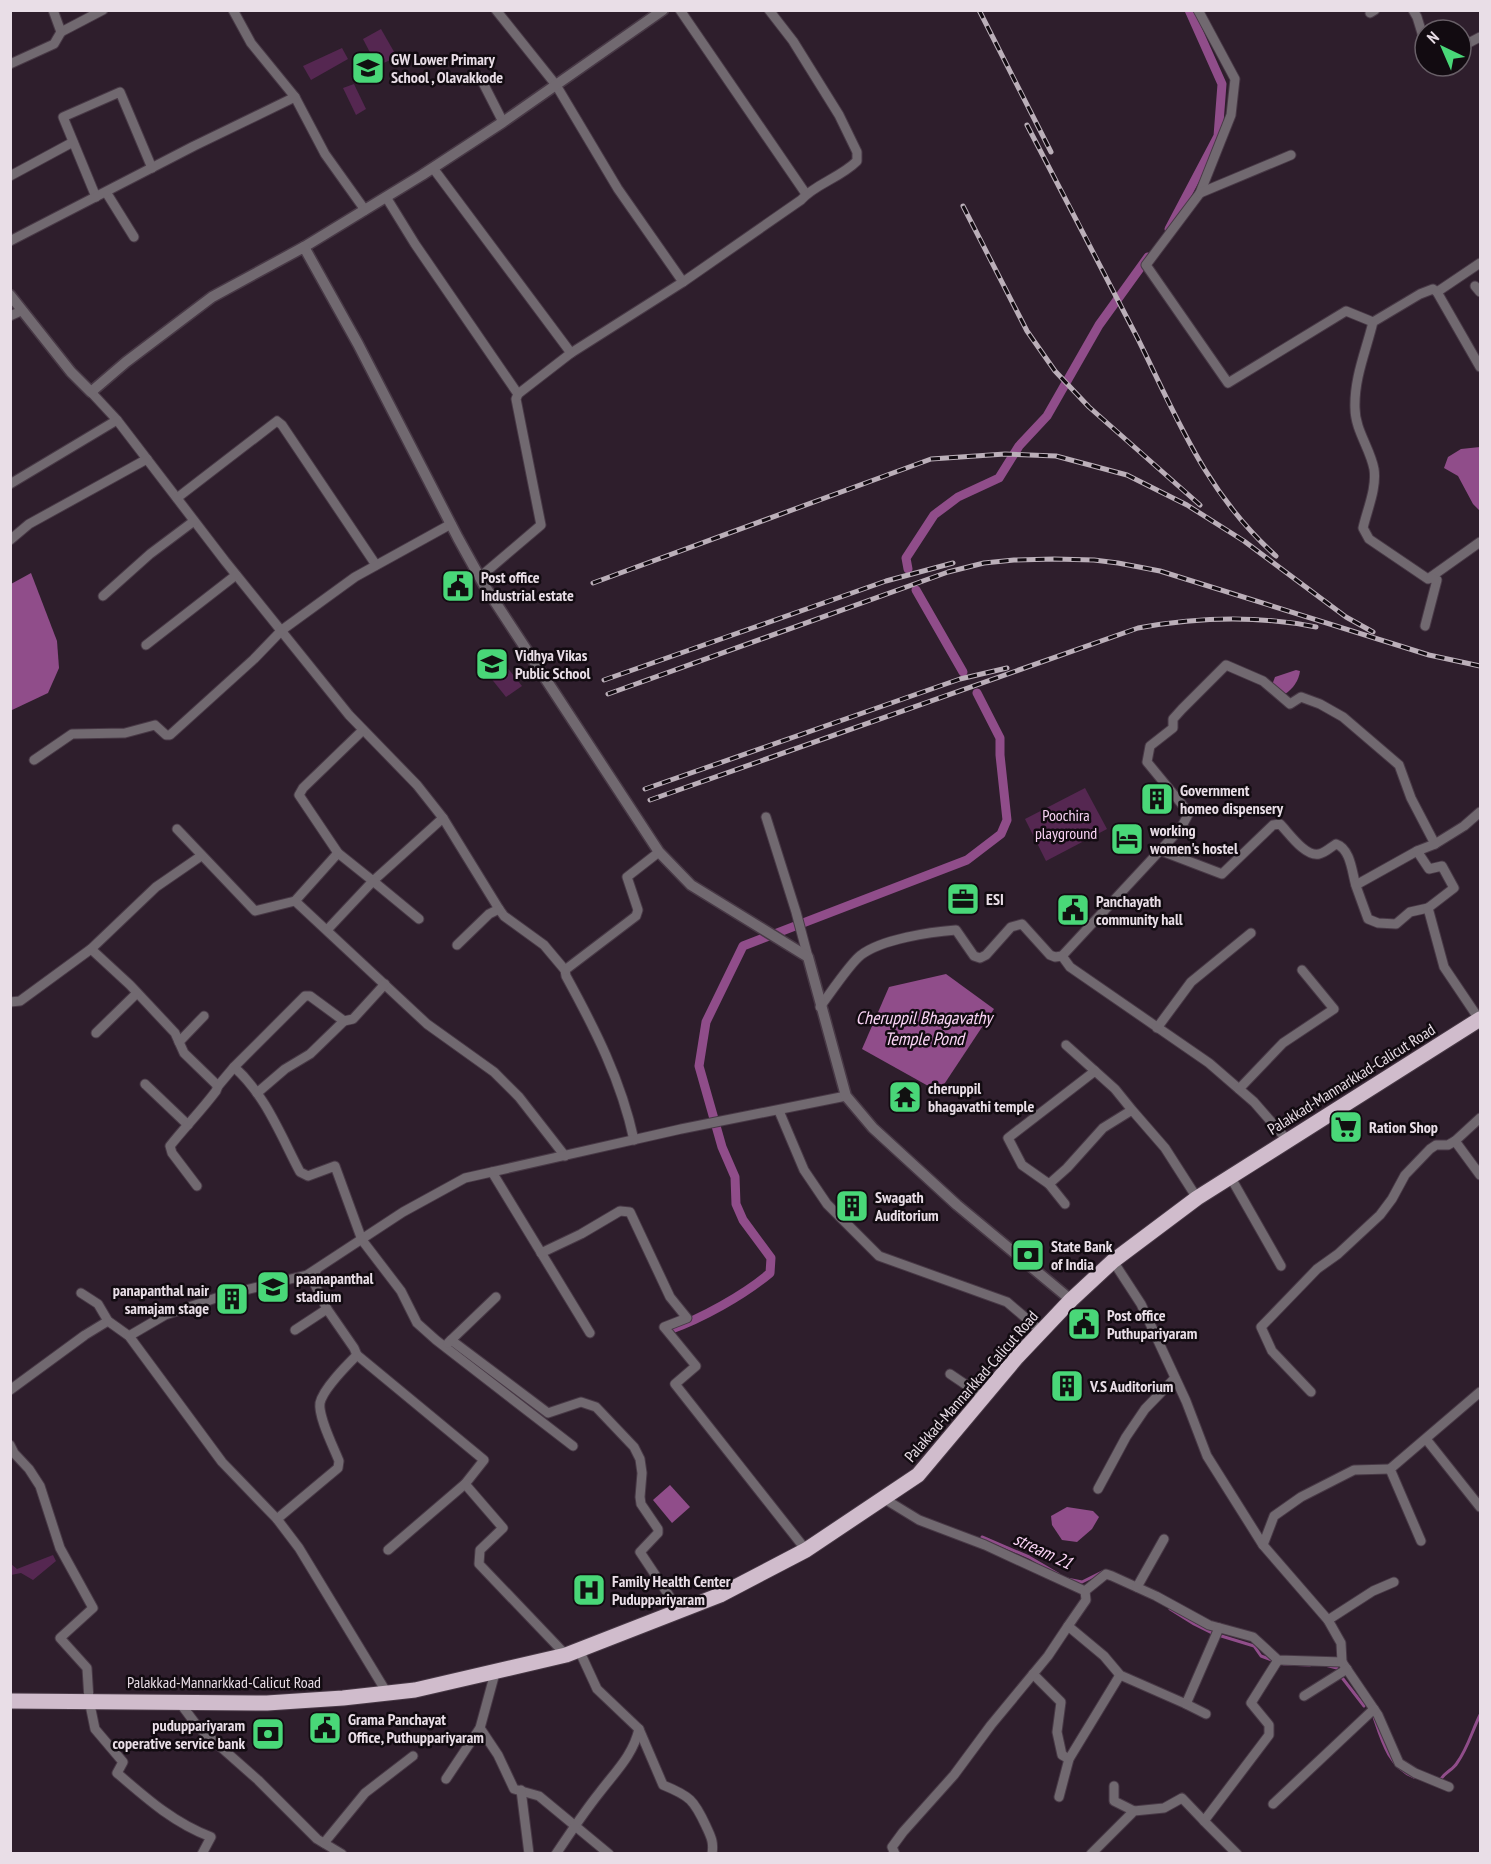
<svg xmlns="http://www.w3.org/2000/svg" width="1491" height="1864" font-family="'PT Sans Narrow',sans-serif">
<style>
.green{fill:#552751}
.water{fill:#904d8a}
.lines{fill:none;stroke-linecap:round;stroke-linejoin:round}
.stream{stroke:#904d8a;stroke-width:3}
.canal{stroke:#904d8a;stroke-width:9}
.minor-casing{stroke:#483946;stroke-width:11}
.tertiary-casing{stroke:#483946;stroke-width:13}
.trunk-casing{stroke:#483946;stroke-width:17}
.minor{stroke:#716970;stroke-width:9}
.tertiary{stroke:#716970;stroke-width:10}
.trunk{stroke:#d0bccc;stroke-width:15}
.rail-casing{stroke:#bbafb9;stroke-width:5}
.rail{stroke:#120b11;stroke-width:3;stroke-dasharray:9;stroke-linecap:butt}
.labels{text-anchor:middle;stroke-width:5;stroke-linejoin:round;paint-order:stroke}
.poi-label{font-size:16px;font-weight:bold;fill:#e9dee7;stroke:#120b11;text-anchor:start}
.park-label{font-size:16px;fill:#fad4f5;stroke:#120b11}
.street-label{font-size:16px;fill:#e9dee7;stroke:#120b11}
.water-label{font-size:18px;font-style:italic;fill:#fbd5f6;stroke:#120b11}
</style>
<rect width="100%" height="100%" fill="#2e1e2c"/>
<g class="green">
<path d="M381,29L397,57L377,66L363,39Z"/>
<path d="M342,48L348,59L311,80L303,66Z"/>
<path d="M354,84L366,109L356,115L343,88Z"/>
<path d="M506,666L522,686L506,697L490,677Z"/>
<path d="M1085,788L1107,829L1046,861L1025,819Z"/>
<path d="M53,1555L56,1561L33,1580L21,1573L11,1575V1564L17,1569Z"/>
</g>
<g class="water">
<path d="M1480,447V511L1473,504L1458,476L1444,468L1448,457L1461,449Z"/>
<path d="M31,573L57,641L59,668L48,693L12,710L11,584Z"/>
<path d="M1296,670L1300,671C1299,680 1293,689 1285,694L1272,685L1275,677Z"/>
<path d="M946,974L994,1009L939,1092L862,1049L889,987Z"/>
<path d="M670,1485L690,1507L672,1523L653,1500Z"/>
<path d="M1067,1507L1093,1511L1099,1517L1092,1529L1077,1542L1062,1540L1052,1525L1051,1516Z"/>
</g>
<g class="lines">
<g class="stream">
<path d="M982,1537L1029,1557L1058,1574"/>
<path d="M1067,1579L1082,1582L1102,1572"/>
<path d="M1170,1609L1194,1624L1214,1634"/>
<path d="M1218,1635L1254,1646L1261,1656L1272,1660"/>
<path d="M1284,1664L1310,1665"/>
<path d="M1325,1665L1337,1668L1338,1671"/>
<path d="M1340,1675L1364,1706"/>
<path d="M1374,1717C1382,1741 1389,1767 1414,1777"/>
<path d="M1440,1780C1446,1771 1453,1770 1457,1763C1468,1748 1472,1731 1480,1715"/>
</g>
<g class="canal">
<path d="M1169,229L1218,136L1222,84L1189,10"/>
<path d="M908,569L906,558L934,515L958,497L999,478L1019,446L1047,416L1099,325L1148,257"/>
<path d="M916,590L963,672"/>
<path d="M669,1330C701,1319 744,1295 770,1273L771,1258L743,1220L736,1204L735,1177L722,1147L699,1066L706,1022L743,946L967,860L1001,834L1007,820L1000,755V738L977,693"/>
</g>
<defs>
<g id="minor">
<path d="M496,10L556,85L618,189L683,282"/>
<path d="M680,10L806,194"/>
<path d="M1198,10L1235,79L1231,115L1200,193L1146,265L1228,383L1346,311L1373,322"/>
<path d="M1413,10L1417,17L1425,43"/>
<path d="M1370,13L1375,10"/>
<path d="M61,32L103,10"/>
<path d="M1461,47L1480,37"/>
<path d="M10,64L54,44L61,32L53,10"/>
<path d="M480,77L503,122"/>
<path d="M295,97L325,154L365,210"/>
<path d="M433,168L571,353"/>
<path d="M10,176L73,142"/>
<path d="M106,192L134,237"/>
<path d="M1200,193L1291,155"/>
<path d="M96,197L63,117L120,92L152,168"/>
<path d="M386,197L415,244L518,394"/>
<path d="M10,241L194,146L295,97L251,43L233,10"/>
<path d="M1475,286L1480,292"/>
<path d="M1437,292L1480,263"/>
<path d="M10,316L21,311"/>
<path d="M1480,367L1437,292L1433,289L1420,294L1373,322C1366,351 1354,378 1355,408C1355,430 1370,448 1374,469C1377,488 1367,510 1363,528L1369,539L1428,579L1480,542"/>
<path d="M91,392L117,420L225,561L349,715L417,785L443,818L373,881L338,853L295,901L427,1024L494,1072L519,1097L565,1156"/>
<path d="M10,484L117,420"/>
<path d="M177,498L277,421L282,425L376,565"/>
<path d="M10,540L29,524L147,459"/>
<path d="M480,577L541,525L516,399L518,394L571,353L683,282L801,200C815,184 840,178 857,161V152L839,115L793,41L769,10"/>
<path d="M103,596L150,554L194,521"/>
<path d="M1425,626L1437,580L1431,578"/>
<path d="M146,645L236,575"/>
<path d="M34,760L72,734L125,733L155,725L166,735H170L254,659L282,630L355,577L451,524"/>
<path d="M766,817L796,912L808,957"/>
<path d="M443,818L499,909L504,916L544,945L565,970L566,976C595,1029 621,1080 634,1140"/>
<path d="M177,829L255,911L295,901"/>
<path d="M1435,844L1464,826L1480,812"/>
<path d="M1159,850L1222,874L1273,825L1280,824C1289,833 1305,857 1319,854C1325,853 1331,847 1336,844C1351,849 1352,873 1356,886C1360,897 1364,908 1368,919L1378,923L1396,924L1410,912L1428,908"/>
<path d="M338,853L299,795L303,788L363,730"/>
<path d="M1356,885L1417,851"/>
<path d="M327,930L373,881L419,919"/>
<path d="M457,945L489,914L499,909"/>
<path d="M91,949L130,985L175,1033L184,1053L218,1086"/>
<path d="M1062,956L1181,828L1189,813L1147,762L1150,746L1173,728V719L1182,709L1226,665L1263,681L1290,704L1301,697L1320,704L1343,717L1399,765L1411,798L1435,844L1417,851L1429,869L1442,866L1454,888L1428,908L1444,967L1479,1019"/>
<path d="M565,970L636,916L638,910L627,877L659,852"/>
<path d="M10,1002L20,1001L91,949L156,887L201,856"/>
<path d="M820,1007C829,995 851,962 861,955C882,939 930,932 956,930L974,956L980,958L986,955L1011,927L1022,924L1050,955L1055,957L1062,956L1070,967L1209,1063L1254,1102L1288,1141"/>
<path d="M1157,1028L1191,982L1251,933"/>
<path d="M96,1033L137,993"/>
<path d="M179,1042L204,1016"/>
<path d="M1066,1045L1095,1071"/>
<path d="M234,1067C265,1094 281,1136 300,1172L308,1176L335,1166L362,1240L401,1291L417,1323L436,1340L573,1446"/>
<path d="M145,1084L188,1125"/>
<path d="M1239,1089L1283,1043L1334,1009L1302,970"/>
<path d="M257,1093L285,1069L310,1054L344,1021"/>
<path d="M1132,1110L1115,1089L1095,1071L1008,1138L1022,1165L1049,1184L1067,1168L1103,1128L1132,1110L1165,1148L1197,1198"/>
<path d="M779,1111L804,1170L827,1204L879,1256L1007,1302L1041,1331"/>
<path d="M1455,1141L1480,1175"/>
<path d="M492,1172L590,1333"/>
<path d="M1231,1178L1281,1266"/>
<path d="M1049,1184L1065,1204"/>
<path d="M197,1186L172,1153L170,1146C185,1127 201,1111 216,1091L218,1086L234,1067L305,996H310L344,1021L353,1019L385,984"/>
<path d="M541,1253L581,1234L620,1211L630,1212L670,1297L687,1318L664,1327L696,1366L675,1384L806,1550"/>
<path d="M1113,1261L1141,1304L1186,1401L1207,1456L1263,1545"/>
<path d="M316,1271L312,1279L327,1309L354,1348L357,1355L484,1460L465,1484L388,1550"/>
<path d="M81,1293L98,1304L108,1321L129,1336L222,1462L277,1519L299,1548L387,1693"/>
<path d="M295,1330L327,1309"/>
<path d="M129,1336L165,1315L225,1295L307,1275L403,1212L465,1178L681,1129L846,1096"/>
<path d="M451,1340L548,1413L581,1402L596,1407L634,1447L640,1459L642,1473L640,1497L641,1504L658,1529V1533L640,1552L670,1597L677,1612"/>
<path d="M448,1343L496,1297"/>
<path d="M950,1374L984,1397"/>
<path d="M10,1390L85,1335L108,1321"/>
<path d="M1311,1392L1272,1351L1261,1327L1317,1269L1338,1254L1380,1215L1392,1199L1405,1175L1430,1149L1436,1145H1448L1455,1141L1480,1118"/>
<path d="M1426,1439L1480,1507"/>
<path d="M10,1445L14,1453L29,1469L40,1486L60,1548L93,1608L60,1638L87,1668L89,1700L95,1729L123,1762L117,1773C147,1799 174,1823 211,1837L202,1854"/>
<path d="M465,1484L503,1528L480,1550L479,1564L566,1655"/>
<path d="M1098,1489L1126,1437L1145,1409L1175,1378"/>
<path d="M883,1498L919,1520L985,1545L1085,1591L1106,1574L1112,1576L1156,1596L1209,1625L1253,1637L1278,1660L1342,1662L1378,1715L1399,1763L1415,1773L1449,1787"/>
<path d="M277,1519L338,1468L339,1461C334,1448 318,1417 320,1403C323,1389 346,1366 357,1355"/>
<path d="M1421,1541L1390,1469L1480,1392"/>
<path d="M1137,1587L1164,1539"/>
<path d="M1085,1591L1086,1600L1068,1626L1104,1656L1120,1675L1186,1704L1219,1628"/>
<path d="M1328,1620L1373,1591L1394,1582"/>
<path d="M579,1650L597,1689L639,1729L663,1785C690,1796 694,1800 706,1826C711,1837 714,1842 712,1854"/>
<path d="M1342,1662L1341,1643L1328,1620L1263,1545L1274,1516L1301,1497L1354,1470L1390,1469"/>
<path d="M1033,1674L1061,1702L1057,1732L1062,1755L1069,1759"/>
<path d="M1304,1696L1347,1669"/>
<path d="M180,1703L198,1727L258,1780L317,1839L342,1854"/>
<path d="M1186,1704L1206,1714"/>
<path d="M480,1728L498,1755L514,1789L539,1796L609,1854"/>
<path d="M446,1779L480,1728L495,1673"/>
<path d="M1114,1786V1801L1134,1811"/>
<path d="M521,1790L529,1854"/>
<path d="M1059,1797L1069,1759L1120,1675"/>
<path d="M1273,1804L1374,1709"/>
<path d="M1204,1821L1237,1854"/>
<path d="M324,1843L365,1793L413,1756"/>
<path d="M556,1854C570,1833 584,1812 600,1792C616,1771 633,1755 639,1729"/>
<path d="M895,1854L892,1847L903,1832L954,1775L991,1725L1048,1656L1068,1626"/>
<path d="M1091,1854L1134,1811L1164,1808L1182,1798L1204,1821L1269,1735V1725L1251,1703L1278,1660"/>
</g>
<g id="tertiary">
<path d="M304,247L422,175L503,122L663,10"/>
<path d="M10,295L71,372L91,392L126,362L212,297L304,247L358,344L458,538L484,585L659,852L691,885L808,957L846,1096L873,1128L957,1205L1071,1300"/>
</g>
<path id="trunk" d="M10,1701L267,1703L343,1698L415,1690L566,1655L720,1595L806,1550L918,1475L1017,1357L1071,1300L1113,1261L1197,1198L1480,1019"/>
</defs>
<use href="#minor" class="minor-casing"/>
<use href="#tertiary" class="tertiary-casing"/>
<use href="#trunk" class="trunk-casing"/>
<use href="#minor" class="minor"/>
<use href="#tertiary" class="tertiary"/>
<use href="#trunk" class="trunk"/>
<defs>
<g id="rail">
<path d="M979,10L1051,152"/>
<path d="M1027,125C1064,196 1101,267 1138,339C1178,420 1206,493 1276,556"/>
<path d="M963,206L1027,331L1055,371L1089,407L1200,505"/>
<path d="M593,583L931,459L1005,454L1056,456L1127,475L1187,505L1244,541L1346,617L1373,632"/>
<path d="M604,680L886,581L953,563"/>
<path d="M608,694L948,572L984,563L1014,560L1054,559L1094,560L1118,563L1160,571L1429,655L1480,666"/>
<path d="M645,789L960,679L1007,668"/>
<path d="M650,800L1138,628C1198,617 1256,615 1316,627"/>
</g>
</defs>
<use href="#rail" class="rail-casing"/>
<use href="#rail" class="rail"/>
</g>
<defs>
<symbol id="school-square" viewBox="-11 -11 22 22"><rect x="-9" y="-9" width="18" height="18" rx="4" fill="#49d778" stroke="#120b11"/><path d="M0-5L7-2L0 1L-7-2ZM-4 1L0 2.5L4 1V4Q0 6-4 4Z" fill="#111"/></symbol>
<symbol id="civic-square" viewBox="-11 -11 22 22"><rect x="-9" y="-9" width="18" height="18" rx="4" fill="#49d778" stroke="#120b11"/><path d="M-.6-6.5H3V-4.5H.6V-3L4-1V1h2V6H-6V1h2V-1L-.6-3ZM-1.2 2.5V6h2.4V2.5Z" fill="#111"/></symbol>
<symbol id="building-square" viewBox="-11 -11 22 22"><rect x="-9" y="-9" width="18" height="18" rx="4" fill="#49d778" stroke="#120b11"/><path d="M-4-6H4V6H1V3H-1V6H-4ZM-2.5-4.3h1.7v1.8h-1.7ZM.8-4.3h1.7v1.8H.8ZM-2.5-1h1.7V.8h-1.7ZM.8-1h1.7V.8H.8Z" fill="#111"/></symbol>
<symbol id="hotel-square" viewBox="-11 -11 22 22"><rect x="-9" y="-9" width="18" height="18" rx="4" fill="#49d778" stroke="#120b11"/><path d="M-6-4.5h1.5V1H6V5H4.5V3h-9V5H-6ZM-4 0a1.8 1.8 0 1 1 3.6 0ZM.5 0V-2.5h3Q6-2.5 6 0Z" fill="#111"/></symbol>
<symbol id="office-square" viewBox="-11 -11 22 22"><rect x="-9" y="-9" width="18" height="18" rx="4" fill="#49d778" stroke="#120b11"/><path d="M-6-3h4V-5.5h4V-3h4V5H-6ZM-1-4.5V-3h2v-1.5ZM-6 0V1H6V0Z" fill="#111"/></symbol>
<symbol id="temple-square" viewBox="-11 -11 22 22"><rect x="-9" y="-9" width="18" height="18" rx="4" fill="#49d778" stroke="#120b11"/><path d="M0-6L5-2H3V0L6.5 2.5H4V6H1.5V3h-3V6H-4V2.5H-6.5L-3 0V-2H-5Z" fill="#111"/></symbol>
<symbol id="supermarket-square" viewBox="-11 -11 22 22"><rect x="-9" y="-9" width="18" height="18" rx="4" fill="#49d778" stroke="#120b11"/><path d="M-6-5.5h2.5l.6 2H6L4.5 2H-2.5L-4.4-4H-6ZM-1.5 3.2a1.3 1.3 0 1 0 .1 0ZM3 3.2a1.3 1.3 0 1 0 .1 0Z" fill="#111"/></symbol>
<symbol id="bank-square" viewBox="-11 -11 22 22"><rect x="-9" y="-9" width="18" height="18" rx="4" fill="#49d778" stroke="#120b11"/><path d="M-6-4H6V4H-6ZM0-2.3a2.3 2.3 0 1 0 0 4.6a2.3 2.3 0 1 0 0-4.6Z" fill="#111"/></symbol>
<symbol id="hospital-square" viewBox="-11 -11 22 22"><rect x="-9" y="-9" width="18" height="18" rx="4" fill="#49d778" stroke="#120b11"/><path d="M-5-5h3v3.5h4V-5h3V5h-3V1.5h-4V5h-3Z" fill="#111"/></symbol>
</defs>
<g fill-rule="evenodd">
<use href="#school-square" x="349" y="49" width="38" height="38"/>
<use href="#civic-square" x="439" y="567" width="38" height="38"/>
<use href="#school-square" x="473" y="645" width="38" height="38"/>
<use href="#building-square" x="1138" y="780" width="38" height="38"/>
<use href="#hotel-square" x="1108" y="820" width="38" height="38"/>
<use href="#office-square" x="944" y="880" width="38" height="38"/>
<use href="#civic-square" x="1054" y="891" width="38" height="38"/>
<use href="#temple-square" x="886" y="1078" width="38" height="38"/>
<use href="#supermarket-square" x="1327" y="1108" width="38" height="38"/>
<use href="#building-square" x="833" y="1187" width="38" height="38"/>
<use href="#bank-square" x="1009" y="1236" width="38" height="38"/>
<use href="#school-square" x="254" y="1268" width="38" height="38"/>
<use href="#building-square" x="213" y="1280" width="38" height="38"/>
<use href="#civic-square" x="1065" y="1305" width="38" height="38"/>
<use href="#building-square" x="1048" y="1367" width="38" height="38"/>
<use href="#hospital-square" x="570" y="1571" width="38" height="38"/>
<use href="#civic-square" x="306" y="1709" width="38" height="38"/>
<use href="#bank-square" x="249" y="1715" width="38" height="38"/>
</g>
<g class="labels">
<g class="poi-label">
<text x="391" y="65">GW Lower Primary<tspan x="391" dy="18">School , Olavakkode</tspan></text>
<text x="481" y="583">Post office<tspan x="481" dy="18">Industrial estate</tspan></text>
<text x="515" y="661">Vidhya Vikas<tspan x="515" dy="18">Public School</tspan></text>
<text x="1180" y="796">Government<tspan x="1180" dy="18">homeo dispensery</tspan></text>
<text x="1150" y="836">working<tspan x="1150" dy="18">women's hostel</tspan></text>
<text x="986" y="905">ESI</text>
<text x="1096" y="907">Panchayath<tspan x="1096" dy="18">community hall</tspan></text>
<text x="928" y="1094">cheruppil<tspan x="928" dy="18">bhagavathi temple</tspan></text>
<text x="1369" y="1133">Ration Shop</text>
<text x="875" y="1203">Swagath<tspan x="875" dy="18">Auditorium</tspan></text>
<text x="1051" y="1252">State Bank<tspan x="1051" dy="18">of India</tspan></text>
<text x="296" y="1284">paanapanthal<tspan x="296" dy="18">stadium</tspan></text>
<text x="209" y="1296" text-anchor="end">panapanthal nair<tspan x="209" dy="18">samajam stage</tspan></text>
<text x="1107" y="1321">Post office<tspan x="1107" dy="18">Puthupariyaram</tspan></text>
<text x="1090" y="1392">V.S Auditorium</text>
<text x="612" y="1587">Family Health Center<tspan x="612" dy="18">Puduppariyaram</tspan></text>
<text x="348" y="1725">Grama Panchayat<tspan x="348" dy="18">Office, Puthuppariyaram</tspan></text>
<text x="245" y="1731" text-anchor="end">puduppariyaram<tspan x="245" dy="18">coperative service bank</tspan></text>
</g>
<g class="park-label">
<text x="1066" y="821">Poochira<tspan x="1066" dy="18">playground</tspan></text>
</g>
<g class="street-label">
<text transform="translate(1351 1079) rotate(-32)" y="6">Palakkad-Mannarkkad-Calicut Road</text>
<text transform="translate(971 1386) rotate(-49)" y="6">Palakkad-Mannarkkad-Calicut Road</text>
<text x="224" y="1688">Palakkad-Mannarkkad-Calicut Road</text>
</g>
<g class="water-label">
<text x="924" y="1024">Cheruppil Bhagavathy<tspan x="924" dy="21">Temple Pond</tspan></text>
<text transform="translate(1043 1551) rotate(25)" y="6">stream 21</text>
</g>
</g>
<rect width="1491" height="1864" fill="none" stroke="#e9dee7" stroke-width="24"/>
<g transform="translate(1443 48) rotate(316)"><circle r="28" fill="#120b11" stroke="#685f67" stroke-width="1.5"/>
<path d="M0-4.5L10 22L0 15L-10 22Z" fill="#49d778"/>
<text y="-9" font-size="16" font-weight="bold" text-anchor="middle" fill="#e9dee7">N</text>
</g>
</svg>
